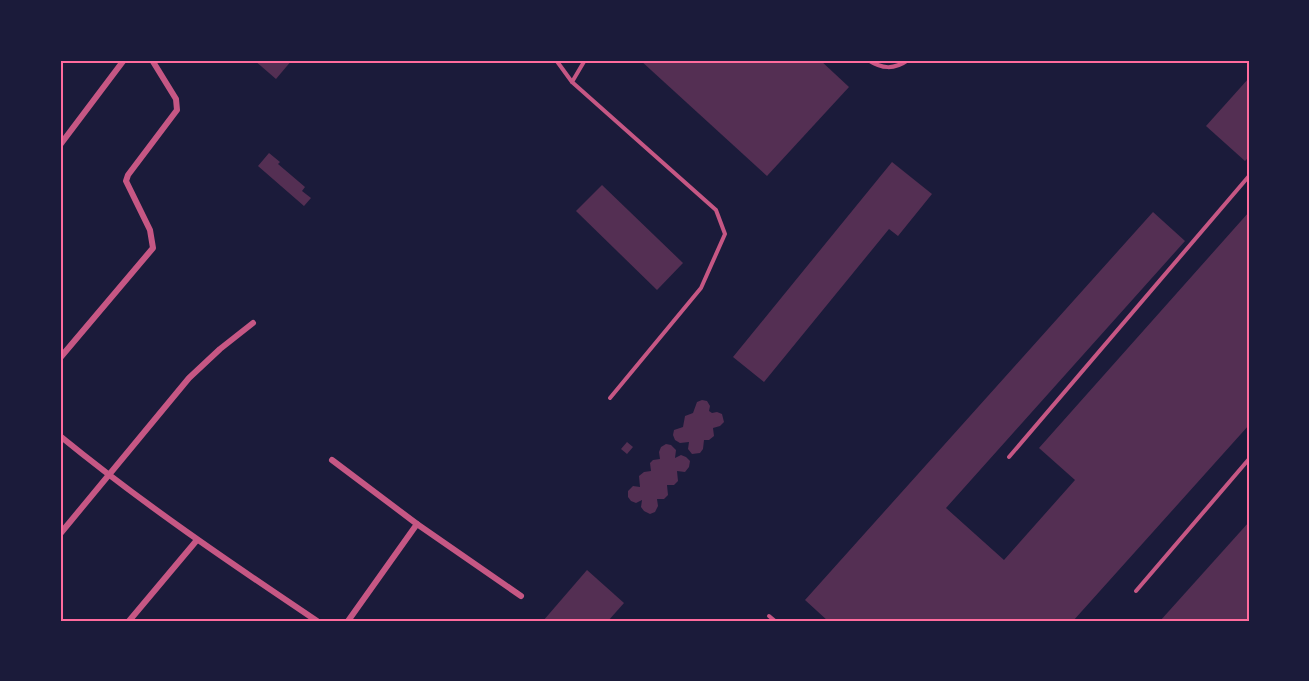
<svg xmlns="http://www.w3.org/2000/svg" width="1309" height="681" font-family="Commissioner,sans-serif">
<style>
.building{fill:#542f53}
.lines{fill:none;stroke-linecap:round;stroke-linejoin:round}
.service{stroke:#c65784;stroke-width:4}
.minor{stroke:#c65784;stroke-width:6}
.neatline{fill:none;stroke:#ff6b9d;stroke-width:2}
</style>
<rect width="100%" height="100%" fill="#1b1b3a"/>
<g class="building">
<path d="M254,60H292L276,79Z"/>
<path d="M640,60H820L849,87L767,176Z"/>
<path d="M1249,78V157L1245,161L1206,126Z"/>
<path d="M269,153L280,162L278,164L305,187L302,191L311,198L304,206L258,166Z"/>
<path d="M892,162L932,194L898,236L889,229L764,382L733,357Z"/>
<path d="M602,185L683,263L657,290L576,211Z"/>
<path d="M1153,212L1185,241L946,508L1004,560L1075,480L1039,448L1249,212V425L1073,621H828L805,600Z"/>
<path d="M702,400L707,401L710,406L709,411L712,413L717,412L722,414L724,422L720,426L713,428L714,436L709,440H704L703,449L700,453L692,454L688,449L689,442L680,443L675,440L673,435L674,430L683,427L685,416L693,413L697,402Z"/>
<path d="M627,442L633,447L627,454L621,449Z"/>
<path d="M666,444L671,445L676,450L675,458L681,455L686,457L690,461L689,467L685,472L677,471L678,481L674,485H667L668,495L664,499H657L658,506L655,512L650,514L644,511L641,507L642,500L636,503L631,501L628,497V491L633,486L640,487L639,476L644,472L651,471L650,463L653,460L660,459L659,452L661,447Z"/>
<path d="M1249,522V621H1160Z"/>
<path d="M587,570L624,603L608,621H543Z"/>
</g>
<g class="lines">
<g class="service">
<path d="M556,60L572,82L716,210L725,234L701,288L610,398"/>
<path d="M868,60C882,69 894,70 908,60"/>
<path d="M572,82L585,60"/>
<path d="M1009,457L1249,176"/>
<path d="M1136,591L1249,459"/>
<path d="M769,616L775,621"/>
</g>
<g class="minor">
<path d="M60,145L124,60"/>
<path d="M60,358L153,248L150,230L126,181L128,175L177,110L176,99L152,60"/>
<path d="M60,436C142,503 229,562 317,621"/>
<path d="M332,460L417,524"/>
<path d="M60,534L189,378L220,349L253,323"/>
<path d="M129,621L197,540"/>
<path d="M348,621L417,524L521,596"/>
</g>
</g>
<rect width="1309" height="681" fill="none" stroke="#1b1b3a" stroke-width="123"/>
<rect x="62" y="62" width="1186" height="558" class="neatline"/>
</svg>
